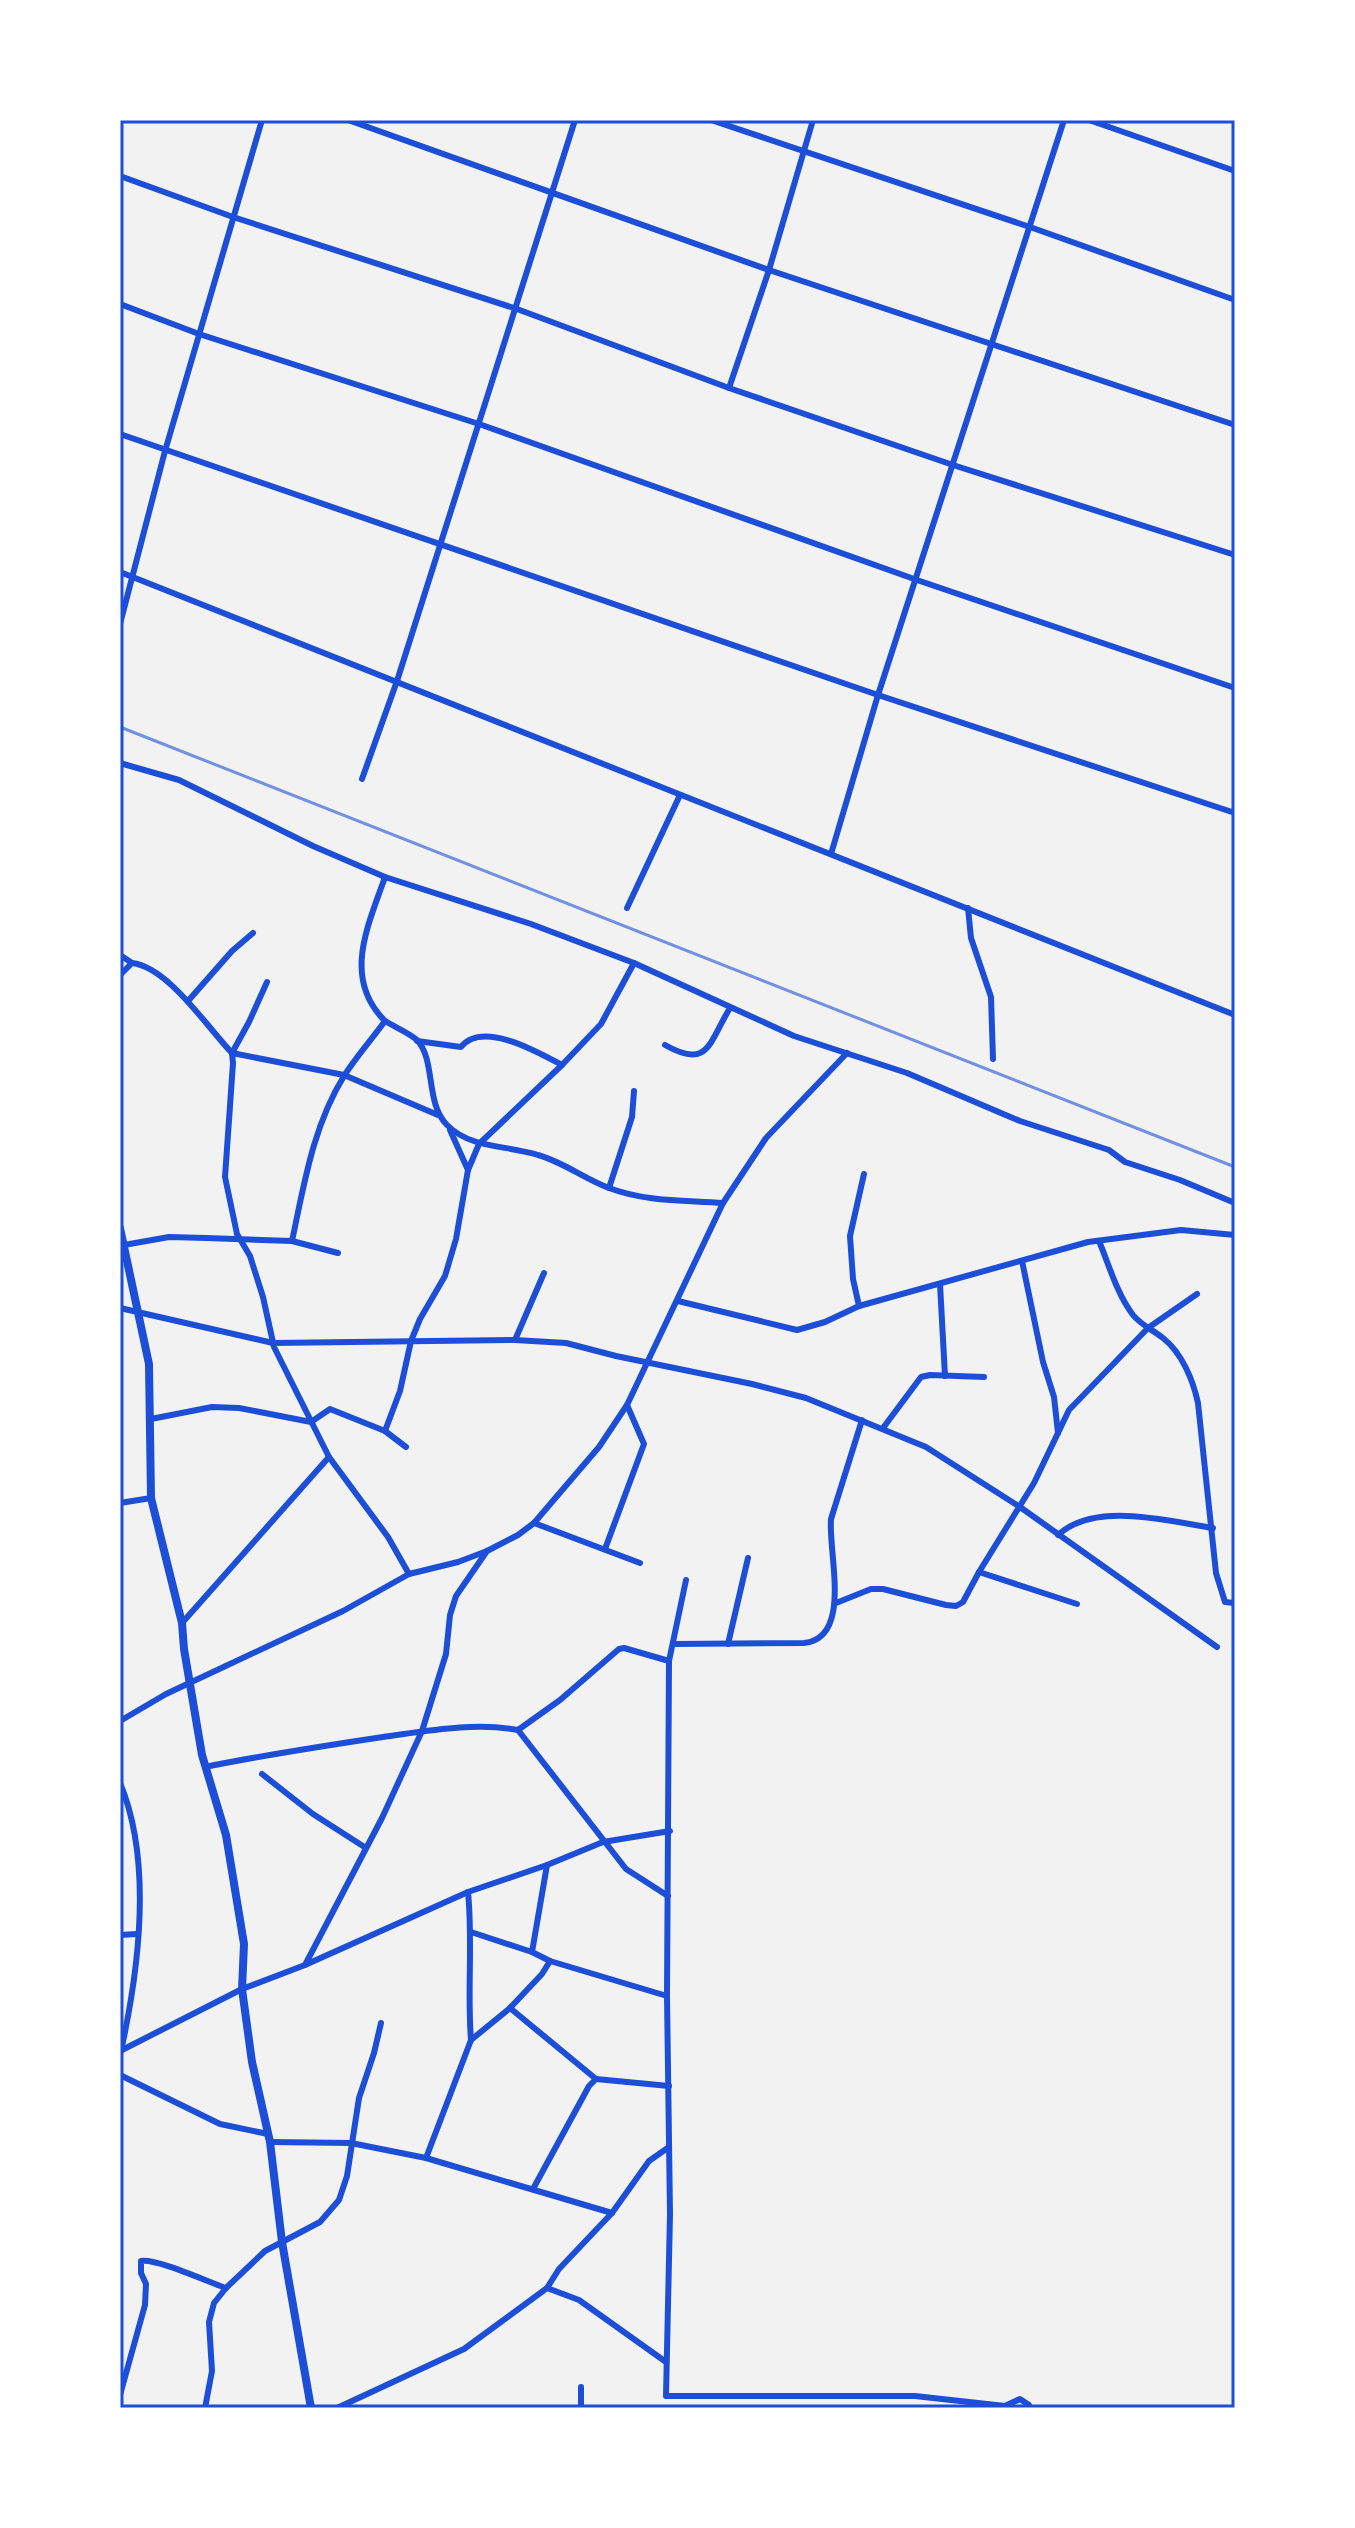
<svg xmlns="http://www.w3.org/2000/svg" width="1355" height="2528" font-family="Raleway,sans-serif">
<style>
.lines{fill:none;stroke-linecap:round;stroke-linejoin:round}
.minor{stroke:#1d4ed8;stroke-width:6}
.tertiary{stroke:#1d4ed8;stroke-width:8}
.rail{stroke:#7290e2;stroke-width:3}
.neatline{fill:none;stroke:#1d4ed8;stroke-width:3}
</style>
<rect width="100%" height="100%" fill="#f2f2f2"/>
<g class="lines">
<g class="minor">
<path d="M348,120L769,270L1235,425"/>
<path d="M711,120L1030,227L1235,300"/>
<path d="M1089,120L1235,171"/>
<path d="M120,176L233,217L517,309L729,388L953,465L1235,555"/>
<path d="M120,304L199,334L479,424L917,580L1235,688"/>
<path d="M729,388L769,270L813,120"/>
<path d="M120,434L878,695L1235,813"/>
<path d="M120,572L1235,1015"/>
<path d="M120,624L165,451L262,120"/>
<path d="M120,763L179,780L313,846L385,877L531,924L634,963L794,1036L907,1073L1020,1121L1109,1150L1125,1162L1180,1180L1235,1203"/>
<path d="M362,779L397,681L575,120"/>
<path d="M831,854L878,695L1064,120"/>
<path d="M627,908L680,795"/>
<path d="M968,908L971,938L991,997L993,1059"/>
<path d="M120,955L132,963"/>
<path d="M120,975L132,963C168,967 207,1027 232,1053L233,1063L225,1177L237,1234L250,1256L263,1297L274,1347L329,1457L388,1537L409,1574"/>
<path d="M188,1001L232,951L253,933"/>
<path d="M385,1021C395,1027 409,1033 417,1040C436,1060 425,1103 447,1125C471,1149 507,1145 538,1155C563,1162 585,1179 609,1188C646,1202 685,1200 723,1203"/>
<path d="M417,1041L461,1047C482,1020 538,1052 562,1065"/>
<path d="M665,1045C709,1070 709,1042 730,1008"/>
<path d="M232,1053L344,1075L438,1115"/>
<path d="M232,1053L249,1022L267,982"/>
<path d="M450,1130L468,1170"/>
<path d="M609,1188L632,1117L634,1091"/>
<path d="M292,1241C304,1185 313,1126 344,1076C356,1057 372,1039 385,1021C342,978 368,926 385,877"/>
<path d="M1099,1241C1109,1265 1117,1294 1133,1315C1141,1325 1153,1330 1163,1338C1182,1353 1193,1380 1198,1403L1216,1573L1225,1602L1234,1603L1235,1607"/>
<path d="M124,1245L169,1237L206,1238L292,1241L338,1253"/>
<path d="M1022,1261L1043,1362L1054,1397L1058,1433"/>
<path d="M940,1284L945,1376"/>
<path d="M678,1301L797,1330L825,1322L859,1306L1088,1242L1181,1230L1235,1235"/>
<path d="M859,1306L853,1279L850,1236L864,1174"/>
<path d="M120,1308L273,1343L515,1340L566,1343L616,1356L752,1384L806,1398L926,1447L1020,1507L1217,1647"/>
<path d="M515,1340L544,1273"/>
<path d="M151,1419L212,1407L239,1408L311,1422L330,1409L385,1431L406,1447"/>
<path d="M883,1428L921,1377L930,1375L984,1377"/>
<path d="M385,1431L400,1391L411,1341L420,1319L445,1276L456,1239L468,1170L479,1144L562,1065L601,1024L634,963"/>
<path d="M120,1503L151,1498"/>
<path d="M534,1523L640,1563"/>
<path d="M1058,1535C1095,1501 1167,1521 1213,1528"/>
<path d="M605,1549L644,1444L627,1405"/>
<path d="M979,1572L1077,1604"/>
<path d="M836,1603L871,1589H883L946,1605L956,1606L963,1602L979,1572L1034,1483L1069,1410L1148,1328L1197,1294"/>
<path d="M182,1623L329,1457"/>
<path d="M675,1644L804,1643C853,1638 828,1553 831,1519L862,1420"/>
<path d="M728,1644L748,1558"/>
<path d="M669,1661L686,1580"/>
<path d="M120,1721L166,1694L343,1611L409,1574L458,1562L487,1551L518,1535L534,1523L599,1447L627,1405L723,1203L766,1138L847,1053"/>
<path d="M518,1730L626,1869L668,1896"/>
<path d="M205,1767C264,1755 323,1746 383,1737C427,1731 475,1722 518,1730L560,1700L619,1649L624,1648L669,1661L667,1996L670,2214L666,2396H915L1005,2406L1020,2399L1029,2405L1030,2408"/>
<path d="M262,1774L313,1814L366,1848"/>
<path d="M120,1783C153,1862 139,1969 121,2051"/>
<path d="M468,1892C473,1942 467,1991 471,2040"/>
<path d="M471,1932L532,1952"/>
<path d="M120,1935L137,1934"/>
<path d="M550,1961L667,1996"/>
<path d="M305,1965L468,1892L547,1865L603,1842L670,1831"/>
<path d="M510,2008L596,2079L669,2086"/>
<path d="M122,2050L242,1989L305,1965L382,1818L422,1731L446,1654L450,1615L456,1596L487,1551"/>
<path d="M120,2075L220,2124L268,2134"/>
<path d="M270,2142L351,2143L426,2158L612,2213L649,2161L669,2147"/>
<path d="M426,2158L471,2040L510,2008L542,1974L550,1961L532,1952L547,1865"/>
<path d="M533,2189L589,2086L596,2079"/>
<path d="M547,2288L559,2269L612,2213"/>
<path d="M120,2395L145,2305L146,2284L141,2273V2261C156,2258 208,2282 226,2288"/>
<path d="M205,2408L212,2371L209,2322L214,2303L226,2288L265,2251L320,2222L339,2200L347,2176L359,2098L374,2053L381,2023"/>
<path d="M337,2408L464,2349L547,2288L579,2300L666,2362"/>
<path d="M581,2408V2387"/>
</g>
<path class="tertiary" d="M120,1228L149,1364L151,1498L182,1623L184,1649L202,1755L226,1835L244,1944L242,1989L252,2062L270,2142L282,2242L311,2408"/>
<path class="rail" d="M120,727L1235,1167"/>
</g>
<rect width="1355" height="2528" fill="none" stroke="#ffffff" stroke-width="244"/>
<rect x="122" y="122" width="1111" height="2284" class="neatline"/>
</svg>
